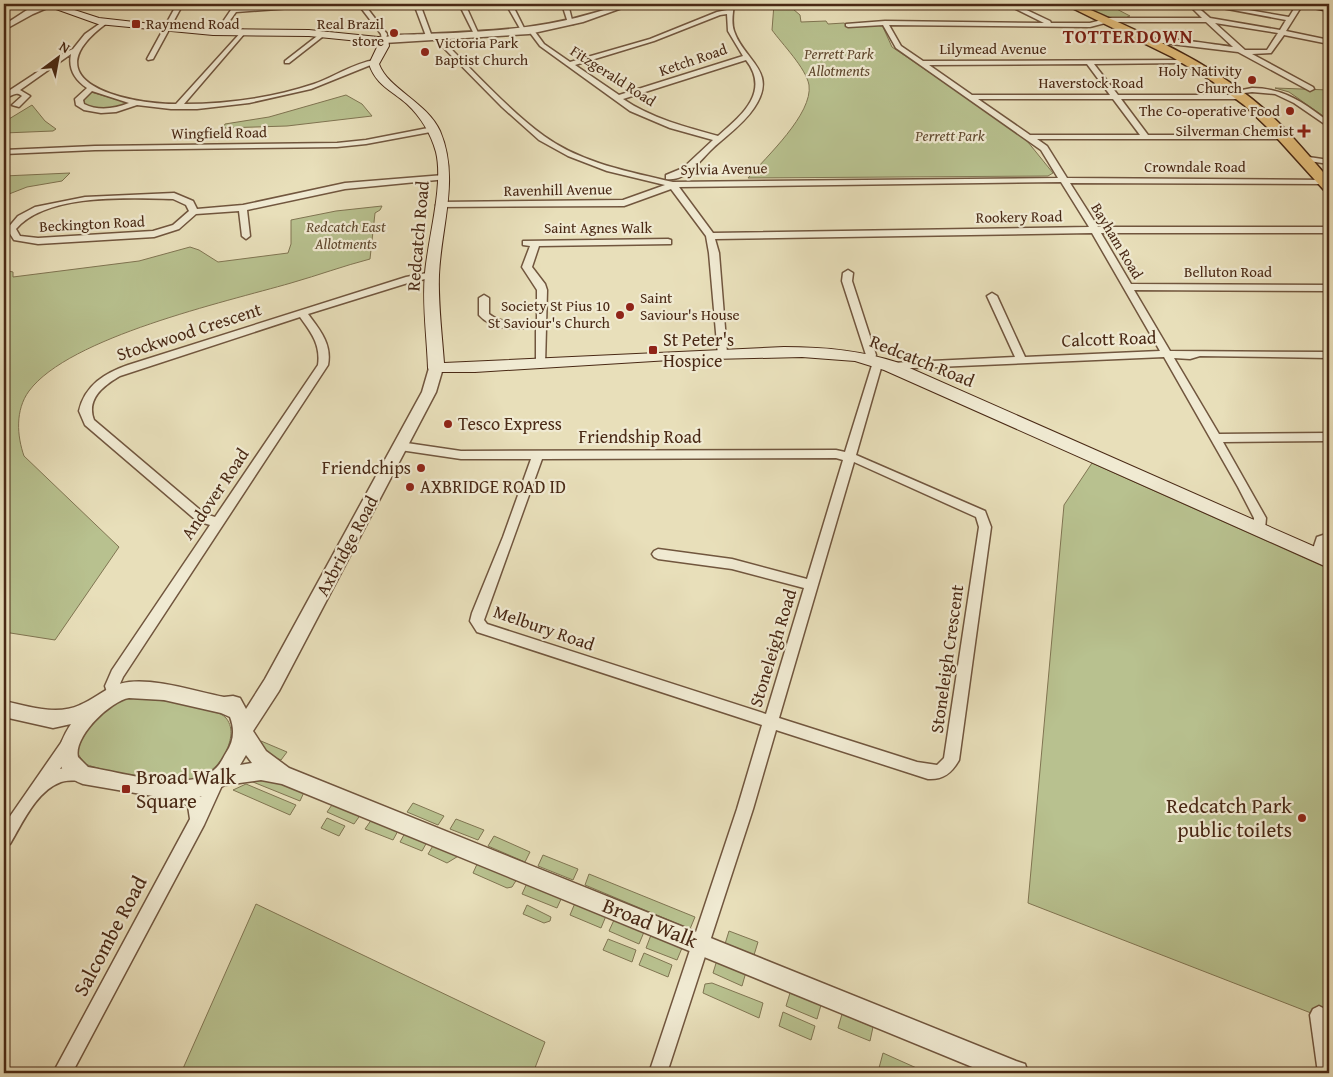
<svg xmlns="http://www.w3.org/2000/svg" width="1333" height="1077" font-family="'Gentium Book Plus',serif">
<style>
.green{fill:#b8c18f;stroke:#807552}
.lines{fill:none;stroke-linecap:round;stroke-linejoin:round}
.minor-casing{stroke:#71563e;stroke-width:3}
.tertiary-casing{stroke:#71563e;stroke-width:3}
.secondary-casing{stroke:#492915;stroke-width:2}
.trunk-casing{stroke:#492915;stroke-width:3}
.minor{fill:#f0ead2;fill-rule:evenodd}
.tertiary{fill:#f0ead2;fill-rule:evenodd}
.secondary{fill:#f0ead2;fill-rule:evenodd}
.trunk{fill:#e4c07d;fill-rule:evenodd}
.poi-dot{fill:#8f2418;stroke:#f0ead2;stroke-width:2}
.labels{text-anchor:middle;stroke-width:4.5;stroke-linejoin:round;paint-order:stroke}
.far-poi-label{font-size:15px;fill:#492915;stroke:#f0ead2;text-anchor:end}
.far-street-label{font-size:15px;fill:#492915;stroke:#f0ead2}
.far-park-label{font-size:15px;font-style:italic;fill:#5f472d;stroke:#f0ead2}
.street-label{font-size:18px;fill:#492915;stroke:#f0ead2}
.poi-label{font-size:18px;fill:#492915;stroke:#f0ead2;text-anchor:start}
.far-district-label{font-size:19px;font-weight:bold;letter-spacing:1px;fill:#7a1f14;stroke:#f0ead2}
.near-poi-label{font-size:21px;fill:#492915;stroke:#f0ead2;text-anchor:start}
.near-street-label{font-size:21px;fill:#492915;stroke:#f0ead2}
</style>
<rect width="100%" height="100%" fill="#e8dfba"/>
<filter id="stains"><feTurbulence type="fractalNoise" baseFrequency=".004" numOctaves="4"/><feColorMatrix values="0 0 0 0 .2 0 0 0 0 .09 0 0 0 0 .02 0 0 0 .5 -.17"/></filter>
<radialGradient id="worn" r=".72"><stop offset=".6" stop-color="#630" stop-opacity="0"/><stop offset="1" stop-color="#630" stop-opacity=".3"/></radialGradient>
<g class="green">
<path d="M774,4H805L808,7L806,9L803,6H794L793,9L800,15L801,22L826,21L828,24L844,23L851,27L882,25L892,47L1023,136L1053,173L1048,176L748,178C766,157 813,114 809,85C806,68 782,44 772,30Z"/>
<path d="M1078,4H1107L1130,16L1127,17L1129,18H1107Z"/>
<path d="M1275,88L1329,90V120L1289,92Z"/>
<path d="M91,92L132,104C117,108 97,114 84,103V98Z"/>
<path d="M346,95L362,104L372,116L287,126L223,128L225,124L269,117Z"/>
<path d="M32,105L45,121L56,129L53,131L4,133V122Z"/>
<path d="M70,173L62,181L27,187L4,196V176Z"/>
<path d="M382,206L380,210L375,213L370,259C343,266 319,275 291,283C225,302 69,337 29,391C15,410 17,436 24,456L119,547L55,640L4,632V270L13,272V277L139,261L190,247L199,250L218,262L288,253L291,244V220L336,211Z"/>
<path d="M1092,463L1329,569V1020L1028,903L1064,505Z"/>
<path d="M127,698C146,698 215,705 226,718C235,729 230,743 225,754C218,767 204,778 189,781C167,784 106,772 85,764L78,754V745L81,736L107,706Z"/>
<path d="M261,741L287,752L281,760L271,756L259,745Z"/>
<path d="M249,775L305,790L300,801L248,780Z"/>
<path d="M246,784L296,805L290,815L233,790Z"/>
<path d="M334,802L361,814L354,824L327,812Z"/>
<path d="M413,803L444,816L438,825L407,812Z"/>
<path d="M327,818L345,826L339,836L321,828Z"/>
<path d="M372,819L399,829L393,840L365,829Z"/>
<path d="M456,819L484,830L478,840L450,829Z"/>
<path d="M405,833L427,842L422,851L400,842Z"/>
<path d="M494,836L530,852L525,862L488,846Z"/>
<path d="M434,844L460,855L447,863L428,854Z"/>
<path d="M543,855L578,869L573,880L538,866Z"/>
<path d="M478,862L517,879L512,887L507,888L473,873Z"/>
<path d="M589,874L695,917L690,929L585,885Z"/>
<path d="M527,883L562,897L557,908L522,894Z"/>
<path d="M575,903L606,916L601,928L570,915Z"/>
<path d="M256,904L545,1042L533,1073H181Z"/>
<path d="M527,905L551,917L550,921L544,923L523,914Z"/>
<path d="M614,920L644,932L639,944L609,931Z"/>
<path d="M729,931L758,942L754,955L725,944Z"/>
<path d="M651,935L682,948L677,960L646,948Z"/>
<path d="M608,939L636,950L632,962L603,950Z"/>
<path d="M644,953L672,965L668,977L639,965Z"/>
<path d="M717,960L746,972L742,986L713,973Z"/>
<path d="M712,983L763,1003L759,1018L703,993L705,984Z"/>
<path d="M790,993L821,1005L817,1019L786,1006Z"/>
<path d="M783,1012L815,1026L811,1040L779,1026Z"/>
<path d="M842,1014L873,1027L870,1041L838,1028Z"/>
<path d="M883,1053L921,1070L920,1073H892L879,1068Z"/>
</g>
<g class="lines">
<defs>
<g id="minor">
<path d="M177,4H183L153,59L148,60L147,59Z"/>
<path d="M235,4H241L239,8L321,4L318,6L236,12C229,21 223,34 211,33V31L220,26Z"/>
<path d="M358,4H364L387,34L386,41H382L381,34Z"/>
<path d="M414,4H420L431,34H436C470,67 507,109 544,136C581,163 630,172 673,182L1058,178L1041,150L896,48L883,25L848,27L846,26V24L885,21L1044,23L1006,4H1014L1050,21L1051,23H1090L1109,18H1202L1188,4H1194L1210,18L1280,30L1286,20L1201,4H1213L1289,17L1297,4H1303L1286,31L1329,40V44L1284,35L1271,53L1252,54L1313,87L1314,89L1310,91L1238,52L1163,43H1146L1143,41C1154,34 1217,45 1233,47L1206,22H1109L1090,27L889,25L901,46L923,61L1187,60V62L1185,63L1094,64L1118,95H1242L1246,97L1242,99H1121L1148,135H1289V139H1037L1047,146L1067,178L1328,180L1329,182L1325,184L1070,183L1098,227H1329V233H1101L1131,284L1329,285V291L1134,290L1170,351L1329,352V358L1200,356L1190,359L1174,358L1219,434L1329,433V441L1223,442L1266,518L1265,529L1259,534L1253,529L1254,518L1238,487L1164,357L890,369L885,366L890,363L1015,357L987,296L992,293L997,296L1025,357L1160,351L1092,233L715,239L719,253L727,353L722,356L718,355L709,253L706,236L671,189L624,206L437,207L436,205L440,202L623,200L665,185L607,171L568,156L539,140L502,107L431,35L426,36ZM1215,23L1278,33L1267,50H1245ZM1087,64L1110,95H972L929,65ZM978,99H1113L1140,135H1030ZM1061,182L1089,227L713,233L679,187Z"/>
<path d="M459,4H465L479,35L474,34Z"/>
<path d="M506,4H512L526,32H522Z"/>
<path d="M562,4H568L573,24L568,23Z"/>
<path d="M604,4H610L615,10L610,11Z"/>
<path d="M728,4H734C733,13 731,22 734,31C744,61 779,71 754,108C742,126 724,137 710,151C698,163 685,182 666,179V175L683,168L713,140L670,128L630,111L540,46L528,30L533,29L544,44L570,62L650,39L717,12L727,10ZM727,14L728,31L743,56L619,95L575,65L654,41L720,15ZM746,60C771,92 741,116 718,136C685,127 651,118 623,99Z"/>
<path d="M105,20L107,23C28,81 125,104 176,104L243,30L245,31V33L184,104C227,104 272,98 314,84C334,77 354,63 375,60L378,62L311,89L249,103L197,109H171L137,105L116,112L101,113L84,110L76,105L75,99L87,88C75,80 68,69 71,54L20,90L30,96L19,107L12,105L22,96C15,90 11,98 4,98V94L33,75L64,53L73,49L85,34ZM92,91L129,103C114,109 98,111 84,104L83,100Z"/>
<path d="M321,33L326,34L289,63H285V61Z"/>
<path d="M1252,88C1284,88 1304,103 1329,122V127L1294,103L1275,94L1252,92L1236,94L1232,92Z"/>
<path d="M433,127H436V131L366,144L337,147L95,150L4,154V150L95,146L337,143L366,140Z"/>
<path d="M1302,156L1329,160V164L1302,160Z"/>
<path d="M444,175H447V179L345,189L247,210L250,236L246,239L242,236L239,211L196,214L179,229L154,237L38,244L14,240L7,229L18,216L35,207L85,197L174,193L193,201L197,209L243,205L345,183ZM173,199L186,205L189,211L173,225L153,231L38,238L20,236L16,229C47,193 128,198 173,199Z"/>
<path d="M668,239L671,240V244L539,246L532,267L545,284L547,290L545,365H537L536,363V327C517,329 493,331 479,315V298L484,295L489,298V314C503,325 520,323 537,321V290L522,267L530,246L523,245V241Z"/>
<path d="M848,270L853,273L852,281L876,355L875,358L882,359L883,361L856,455L985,511L991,527L959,760C952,773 943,780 928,779L776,730L753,809L667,1073H649L737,809L762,725L477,632L470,621L472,613L503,537L531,459H461L400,450L394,446L400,442L461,451L836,450L845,452L873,362L866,361L865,359L866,355L842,281L843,273ZM836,458L843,460L807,579L732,559L658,549L654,551L652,554L654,557L658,559L732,569L804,588L766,714L487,624L484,620L542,459ZM854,462L976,517L979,527L944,758L937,765L917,762L779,718Z"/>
<path d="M432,272L437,275L435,277L411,282L308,314C320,330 332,344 328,365L123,677L119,686L121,694L119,698L114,700L109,698L105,686L112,670L210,525L197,521L85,425L79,411C85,385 105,373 128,365L406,277ZM300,317C311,332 321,345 318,365L215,517L205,514L94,420C86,399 103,386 120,376Z"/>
<path d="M1329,533V543H1326L1321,558H1313L1311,555L1317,537Z"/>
<path d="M70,735L75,737L77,742L60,769L67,767L87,769L90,774L87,779C79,782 70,779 61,782C36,791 22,824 10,844L4,847V825L65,737Z"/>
<path d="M216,774L221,776L224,781L204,825L72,1073H53L190,819L188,806L171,796L168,791L171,786L176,784L201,797L211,776Z"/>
<path d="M1319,1006L1325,1009L1328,1015L1329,1073H1318L1310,1015L1313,1009Z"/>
</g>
<g id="tertiary">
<path d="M46,4L54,5L33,14L4,30V25L27,10Z"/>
<path d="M622,4H633L583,22L529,34L384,43L380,40C389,33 413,35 425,34C498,31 552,29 622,4Z"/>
<path d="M436,364L443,368L436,392L279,691L253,731L266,751L289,768L1016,1061L1025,1064L1028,1073H987L282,784L261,780L225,785L204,796L176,800L83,784C51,772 55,748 71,724L53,728L4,717V701C27,706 57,716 80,705C97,698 109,684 129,682C160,679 193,691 224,697L233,696L240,698L246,709L265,679L422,392L429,368ZM129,698L164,700L221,713L230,717C235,730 234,741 226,753C223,758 220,765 215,769C192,794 119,772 88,767L78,757C73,737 110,701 129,698ZM246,755L252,763L240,765Z"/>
</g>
<path id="secondary" d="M42,4H56L99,18L161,25L213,29L309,30L388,38L389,46L379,64C388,89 427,102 440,131C460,178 441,226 439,275C438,304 442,334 444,363L784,347C823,347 859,350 896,362L1329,553V568L884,370L855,361L802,357L670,360L475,372H430L428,368C427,337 422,304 425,273C428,238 444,185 436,152C431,134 421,117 407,104C391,90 376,85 369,64L379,43L309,36L213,35L98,24Z"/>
<g id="trunk">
<path d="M1064,4H1077C1138,31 1200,57 1252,99C1281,122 1305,151 1329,179V191L1324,190L1268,128L1244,105L1212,81L1172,57Z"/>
<path d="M1302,4L1329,5V11L1303,6Z"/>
</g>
</defs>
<use href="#minor" class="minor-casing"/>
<use href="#tertiary" class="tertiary-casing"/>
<use href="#secondary" class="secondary-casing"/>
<use href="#trunk" class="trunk-casing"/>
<use href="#minor" class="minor"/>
<use href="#tertiary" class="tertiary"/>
<use href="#secondary" class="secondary"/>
<use href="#trunk" class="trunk"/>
</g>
<g class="poi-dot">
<rect x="131" y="19" width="10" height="10" rx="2.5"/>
<circle cx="394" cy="33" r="5"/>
<circle cx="425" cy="52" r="5"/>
<circle cx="1252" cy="80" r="5"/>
<circle cx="1290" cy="111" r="5"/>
<path d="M1301.5 123.5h5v5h5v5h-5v5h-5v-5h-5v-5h5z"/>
<circle cx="630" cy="307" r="5"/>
<circle cx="620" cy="315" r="5"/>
<rect x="648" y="345" width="10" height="10" rx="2.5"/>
<circle cx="448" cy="424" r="5"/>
<circle cx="421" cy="468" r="5"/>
<circle cx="410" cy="487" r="5"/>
<rect x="121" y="784" width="10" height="10" rx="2.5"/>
<circle cx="1302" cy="818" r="5"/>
</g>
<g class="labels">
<g class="far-poi-label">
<text x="146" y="29" text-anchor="start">Raymend Road</text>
<text x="384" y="29">Real Brazil<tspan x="384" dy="17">store</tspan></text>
<text x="435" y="48" text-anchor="start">Victoria Park<tspan x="435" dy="17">Baptist Church</tspan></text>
<text x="1242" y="76">Holy Nativity<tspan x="1242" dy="17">Church</tspan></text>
<text x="1280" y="116">The Co-operative Food</text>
<text x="1294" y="136">Silverman Chemist</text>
<text x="640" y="303" text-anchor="start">Saint<tspan x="640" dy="17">Saviour's House</tspan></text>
<text x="610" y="311">Society St Pius 10<tspan x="610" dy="17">St Saviour's Church</tspan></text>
</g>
<g class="far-street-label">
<text x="993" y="54">Lilymead Avenue</text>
<text transform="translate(693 60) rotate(-19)" y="5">Ketch Road</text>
<text transform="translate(613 76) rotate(33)" y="5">Fitzgerald Road</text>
<text x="1091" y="88">Haverstock Road</text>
<text transform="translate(219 133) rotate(-1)" y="5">Wingfield Road</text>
<text x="1195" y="172">Crowndale Road</text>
<text transform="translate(724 169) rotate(-1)" y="5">Sylvia Avenue</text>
<text transform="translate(558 190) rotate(-1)" y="5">Ravenhill Avenue</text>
<text transform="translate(1019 217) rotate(-1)" y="5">Rookery Road</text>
<text transform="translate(92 224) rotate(-3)" y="5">Beckington Road</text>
<text x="598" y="233">Saint Agnes Walk</text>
<text transform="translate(1117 241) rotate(59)" y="5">Bayham Road</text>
<text x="1228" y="277">Belluton Road</text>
</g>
<g class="far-park-label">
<text x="839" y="59">Perrett Park<tspan x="839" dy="17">Allotments</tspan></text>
<text x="950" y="141">Perrett Park</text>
<text x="346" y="232">Redcatch East<tspan x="346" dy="17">Allotments</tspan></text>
</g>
<g class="street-label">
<text transform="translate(418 236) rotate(-85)" y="6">Redcatch Road</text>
<text transform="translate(189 332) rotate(-18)" y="6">Stockwood Crescent</text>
<text transform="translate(1109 339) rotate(-2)" y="6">Calcott Road</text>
<text transform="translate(922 361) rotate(22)" y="6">Redcatch Road</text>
<text x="640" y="443">Friendship Road</text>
<text transform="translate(215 494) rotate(-56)" y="6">Andover Road</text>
<text transform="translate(347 546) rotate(-62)" y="6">Axbridge Road</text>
<text transform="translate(544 628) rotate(19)" y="6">Melbury Road</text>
<text transform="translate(773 648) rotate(-73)" y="6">Stoneleigh Road</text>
<text transform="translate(947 659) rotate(-82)" y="6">Stoneleigh Crescent</text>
</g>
<g class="poi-label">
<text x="663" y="346">St Peter's<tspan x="663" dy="21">Hospice</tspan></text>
<text x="458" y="430">Tesco Express</text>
<text x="411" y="474" text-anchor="end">Friendchips</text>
<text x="420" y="493">AXBRIDGE ROAD ID</text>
</g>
<g class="far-district-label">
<text x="1128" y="43">TOTTERDOWN</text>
</g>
<g class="near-poi-label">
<text x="136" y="784">Broad Walk<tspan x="136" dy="24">Square</tspan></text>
<text x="1292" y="813" text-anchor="end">Redcatch Park<tspan x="1292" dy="24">public toilets</tspan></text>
</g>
<g class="near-street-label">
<text transform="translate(650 923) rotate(22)" y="7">Broad Walk</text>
<text transform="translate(110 936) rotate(-62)" y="7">Salcombe Road</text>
</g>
</g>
<rect width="1333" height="1077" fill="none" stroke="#e8dfba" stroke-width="20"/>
<rect x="5" y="5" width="1323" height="1067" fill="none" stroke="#492915" stroke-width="2.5"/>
<rect x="10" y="10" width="1313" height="1057" fill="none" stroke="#492915"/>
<g transform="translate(58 58) rotate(32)" stroke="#f0ead2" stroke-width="4" paint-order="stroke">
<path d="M0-4L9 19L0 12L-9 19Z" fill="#492915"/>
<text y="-8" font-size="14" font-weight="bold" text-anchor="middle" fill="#492915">N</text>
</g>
<rect width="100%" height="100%" filter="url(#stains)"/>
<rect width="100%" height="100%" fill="url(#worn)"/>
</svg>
